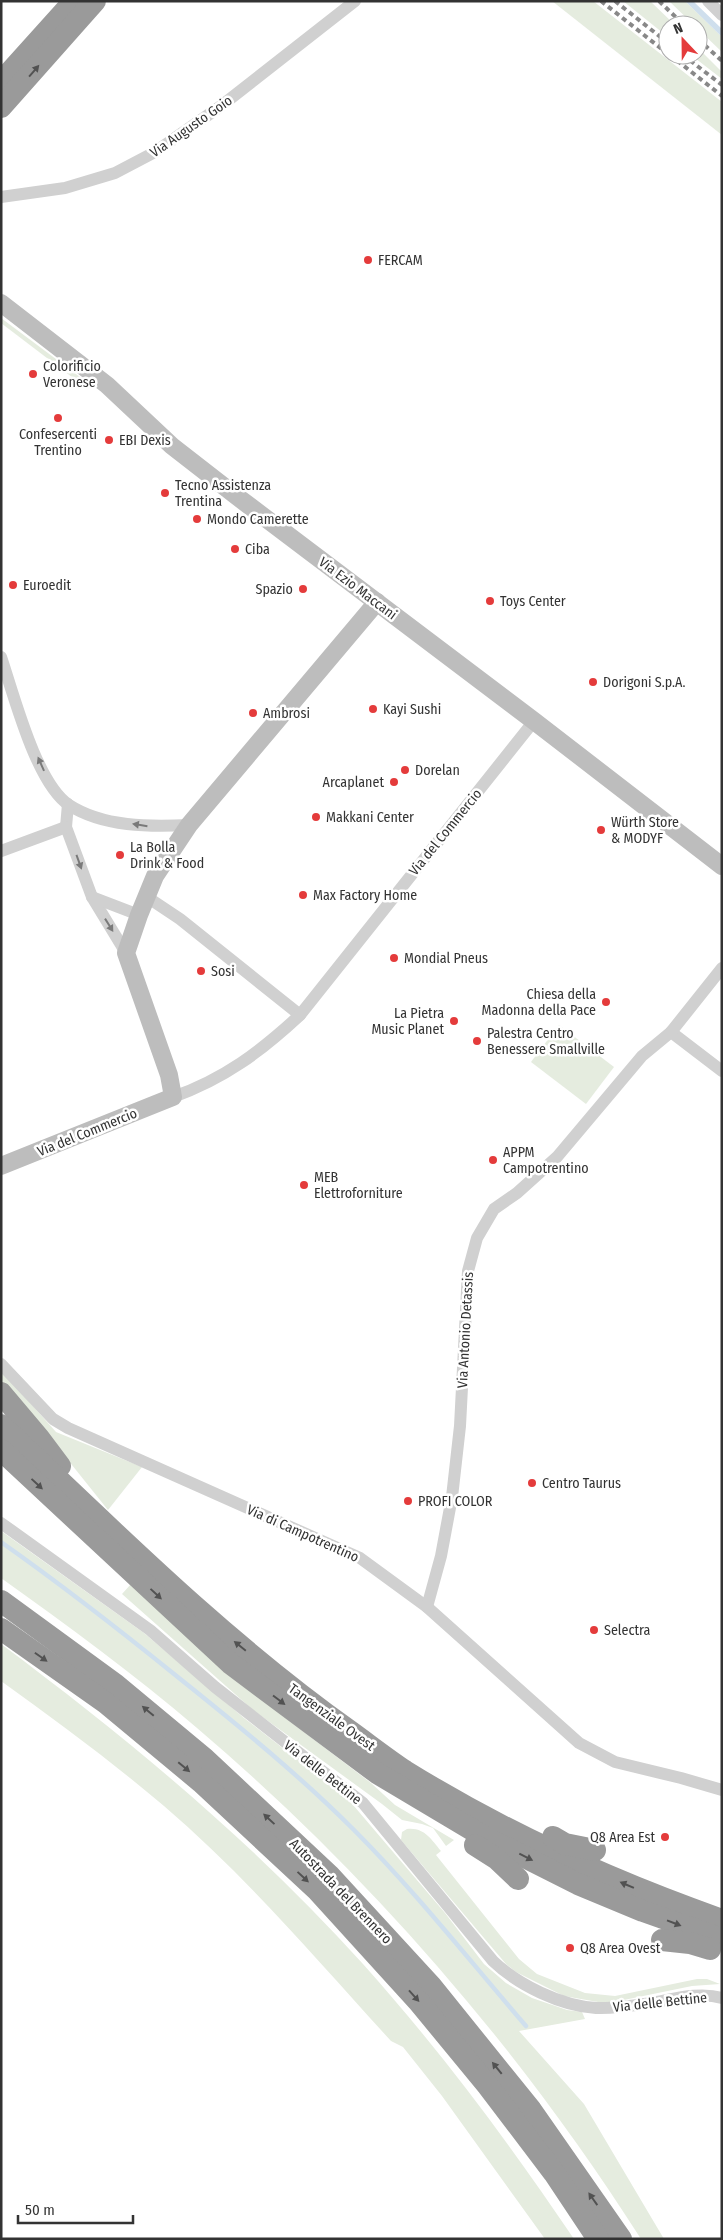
<svg xmlns="http://www.w3.org/2000/svg" width="723" height="2240" font-family="'Fira Sans Condensed',sans-serif">
<style>
.green{fill:#e5ecdf}
.water{fill:#cfdfed}
.lines{fill:none;stroke-linecap:round;stroke-linejoin:round}
.stream{stroke:#cfdfed;stroke-width:4.5}
.street{stroke:#d0d0d0;stroke-width:12}
.secondary{stroke:#bdbdbd;stroke-width:18}
.highway{stroke:#9a9a9a;stroke-width:22}
.rail{stroke:#888;stroke-width:4;stroke-dasharray:5 4;stroke-linecap:butt}
.oneway{fill:#525252}
.oneway2{fill:#7a7a7a}
.poi-dot{fill:#e43b3b;stroke:#fff;stroke-width:2}
.labels{text-anchor:middle;stroke-width:5;stroke-linejoin:round;paint-order:stroke}
.street-label{font-size:14px;fill:#333;stroke:#fff}
.poi-label{font-size:14px;fill:#333;stroke:#fff;text-anchor:start}
</style>
<rect width="100%" height="100%" fill="#fff"/>
<g class="green">
<path d="M552,1H593L722,102V135Z"/>
<path d="M623,1H650L675,25H668V37Z"/>
<path d="M669,1H685L722,37V52L698,29V25H694Z"/>
<path d="M698,48L722,72V79L691,55H698Z"/>
<path d="M1,318L88,383L85,387L1,323Z"/>
<path d="M559,1025L614,1067L586,1104L531,1062Z"/>
<path d="M1,1370L56,1432L142,1467L108,1510L32,1415L1,1381Z"/>
<path d="M1,1531L144,1633L244,1718L348,1799L445,1913L484,1964L506,1983L532,1998L567,2010L582,2012L585,2019L519,2031L584,2104L664,2239H641C520,2049 369,1874 197,1728C134,1674 68,1626 1,1578Z"/>
<path d="M131,1584L258,1697L371,1783L395,1805L454,1840L446,1846L433,1828L422,1824L402,1820L382,1804L253,1710L122,1594Z"/>
<path d="M1,1644C130,1740 255,1844 363,1964C440,2050 510,2144 574,2239H545L442,2096L403,2047L391,2041C318,1961 247,1877 164,1806C112,1762 57,1721 1,1681Z"/>
<path d="M407,1829C424,1827 431,1839 441,1851L436,1855L519,1959L537,1974L585,1993L615,1996L697,1979H707L720,1984L692,1986L614,2002H598L564,1996L516,1972L506,1964L401,1840L402,1832Z"/>
</g>
<path class="water" d="M685,1H693L722,29V37Z"/>
<g class="lines">
<path class="stream" d="M1,1542C62,1585 121,1631 179,1678C239,1726 299,1775 353,1829C415,1891 469,1960 526,2026"/>
<g class="street">
<path d="M708,1L722,15"/>
<path d="M1,197L65,188L115,173L155,152L221,106L355,1"/>
<path d="M1,657C14,695 36,783 69,805C103,827 150,827 189,825"/>
<path d="M68,804L66,827L92,897L126,953"/>
<path d="M1,851L66,827"/>
<path d="M92,897L139,915"/>
<path d="M147,897L180,919L300,1015"/>
<path d="M671,1032L722,1071"/>
<path d="M173,1097C224,1079 260,1052 300,1015L534,721"/>
<path d="M1,1364L53,1419L68,1428L360,1558L427,1607L579,1743L615,1762L681,1778L722,1790"/>
<path d="M1,1523L150,1630L215,1687L363,1803L493,1961C518,1985 561,2006 596,2008C616,2009 637,2005 657,2002C678,1998 701,1992 722,1998"/>
<path d="M427,1607L441,1556L452,1497L460,1426L468,1271L477,1238L494,1209L517,1193L557,1157L642,1056L671,1032L722,968"/>
</g>
<g class="secondary">
<path d="M1,303L107,385L172,446L235,495L534,721L722,866"/>
<path d="M1,1166L173,1097L169,1075L126,953L139,915L155,876L189,825L377,602"/>
</g>
<g class="highway">
<path d="M1,82L74,1"/>
<path d="M1,107L95,1"/>
<path d="M1,1393L39,1438L60,1466"/>
<path d="M1,1425C114,1532 224,1642 351,1732C369,1745 387,1759 405,1771C505,1833 611,1881 722,1920"/>
<path d="M1,1450L231,1664L377,1773L481,1835L578,1884L643,1911L722,1939"/>
<path d="M1,1601L116,1685L205,1759L329,1875L431,1986L531,2110L621,2239"/>
<path d="M1,1629L106,1703L201,1782L318,1891L418,2001L488,2086L554,2173L598,2239"/>
<path d="M553,1837L565,1844L595,1850"/>
<path d="M475,1845L497,1859L518,1879"/>
<path d="M662,1940L690,1943L710,1949"/>
</g>
<g class="rail">
<path d="M601,1L668,54"/>
<path d="M615,1L668,43"/>
<path d="M659,1L684,25"/>
<path d="M698,39L722,61"/>
<path d="M670,55L722,96"/>
<path d="M683,55L722,85"/>
</g>
</g>
<defs><path id="oneway-solid" d="M-6-.8H1V-3.2L6.5 0L1 3.2V.8H-6Z" transform="scale(1.25)"/></defs>
<g class="oneway">
<use href="#oneway-solid" transform="translate(34 71) rotate(-49)"/>
<use href="#oneway-solid" transform="translate(37 1484) rotate(43)"/>
<use href="#oneway-solid" transform="translate(156 1594) rotate(43)"/>
<use href="#oneway-solid" transform="translate(240 1646) rotate(-141)"/>
<use href="#oneway-solid" transform="translate(41 1657) rotate(35)"/>
<use href="#oneway-solid" transform="translate(279 1700) rotate(37)"/>
<use href="#oneway-solid" transform="translate(148 1711) rotate(-140)"/>
<use href="#oneway-solid" transform="translate(184 1767) rotate(40)"/>
<use href="#oneway-solid" transform="translate(269 1819) rotate(-137)"/>
<use href="#oneway-solid" transform="translate(526 1857) rotate(27)"/>
<use href="#oneway-solid" transform="translate(303 1877) rotate(43)"/>
<use href="#oneway-solid" transform="translate(627 1885) rotate(-157)"/>
<use href="#oneway-solid" transform="translate(674 1923) rotate(21)"/>
<use href="#oneway-solid" transform="translate(414 1996) rotate(48)"/>
<use href="#oneway-solid" transform="translate(497 2068) rotate(-129)"/>
<use href="#oneway-solid" transform="translate(593 2199) rotate(-125)"/>
</g>
<g class="oneway2">
<use href="#oneway-solid" transform="translate(41 764) rotate(-114)"/>
<use href="#oneway-solid" transform="translate(140 825) rotate(-171)"/>
<use href="#oneway-solid" transform="translate(79 862) rotate(70)"/>
<use href="#oneway-solid" transform="translate(109 925) rotate(58)"/>
</g>
<g class="poi-dot">
<circle cx="368" cy="260" r="5"/>
<circle cx="33" cy="374" r="5"/>
<circle cx="58" cy="418" r="5"/>
<circle cx="109" cy="440" r="5"/>
<circle cx="165" cy="493" r="5"/>
<circle cx="197" cy="519" r="5"/>
<circle cx="235" cy="549" r="5"/>
<circle cx="13" cy="585" r="5"/>
<circle cx="303" cy="589" r="5"/>
<circle cx="490" cy="601" r="5"/>
<circle cx="593" cy="682" r="5"/>
<circle cx="373" cy="709" r="5"/>
<circle cx="253" cy="713" r="5"/>
<circle cx="405" cy="770" r="5"/>
<circle cx="394" cy="782" r="5"/>
<circle cx="316" cy="817" r="5"/>
<circle cx="601" cy="830" r="5"/>
<circle cx="120" cy="855" r="5"/>
<circle cx="303" cy="895" r="5"/>
<circle cx="394" cy="958" r="5"/>
<circle cx="201" cy="971" r="5"/>
<circle cx="606" cy="1002" r="5"/>
<circle cx="454" cy="1021" r="5"/>
<circle cx="477" cy="1041" r="5"/>
<circle cx="493" cy="1160" r="5"/>
<circle cx="304" cy="1185" r="5"/>
<circle cx="532" cy="1483" r="5"/>
<circle cx="408" cy="1501" r="5"/>
<circle cx="594" cy="1630" r="5"/>
<circle cx="665" cy="1837" r="5"/>
<circle cx="570" cy="1948" r="5"/>
</g>
<g class="labels">
<g class="street-label">
<text transform="translate(191 126) rotate(-35)" y="5">Via Augusto Goio</text>
<text transform="translate(358 588) rotate(37)" y="5">Via Ezio Maccani</text>
<text transform="translate(445 832) rotate(-51)" y="5">Via del Commercio</text>
<text transform="translate(87 1132) rotate(-22)" y="5">Via del Commercio</text>
<text transform="translate(465 1330) rotate(-87)" y="5">Via Antonio Detassis</text>
<text transform="translate(303 1533) rotate(24)" y="5">Via di Campotrentino</text>
<text transform="translate(332 1717) rotate(36)" y="5">Tangenziale Ovest</text>
<text transform="translate(323 1772) rotate(38)" y="5">Via delle Bettine</text>
<text transform="translate(341 1891) rotate(46)" y="5">Autostrada del Brennero</text>
<text transform="translate(660 2002) rotate(-6)" y="5">Via delle Bettine</text>
</g>
<g class="poi-label">
<text x="378" y="265">FERCAM</text>
<text x="43" y="371">Colorificio<tspan x="43" dy="16">Veronese</tspan></text>
<text x="58" y="439" text-anchor="middle">Confesercenti<tspan x="58" dy="16">Trentino</tspan></text>
<text x="119" y="445">EBI Dexis</text>
<text x="175" y="490">Tecno Assistenza<tspan x="175" dy="16">Trentina</tspan></text>
<text x="207" y="524">Mondo Camerette</text>
<text x="245" y="554">Ciba</text>
<text x="23" y="590">Euroedit</text>
<text x="293" y="594" text-anchor="end">Spazio</text>
<text x="500" y="606">Toys Center</text>
<text x="603" y="687">Dorigoni S.p.A.</text>
<text x="383" y="714">Kayi Sushi</text>
<text x="263" y="718">Ambrosi</text>
<text x="415" y="775">Dorelan</text>
<text x="384" y="787" text-anchor="end">Arcaplanet</text>
<text x="326" y="822">Makkani Center</text>
<text x="611" y="827">Würth Store<tspan x="611" dy="16">&amp; MODYF</tspan></text>
<text x="130" y="852">La Bolla<tspan x="130" dy="16">Drink &amp; Food</tspan></text>
<text x="313" y="900">Max Factory Home</text>
<text x="404" y="963">Mondial Pneus</text>
<text x="211" y="976">Sosi</text>
<text x="596" y="999" text-anchor="end">Chiesa della<tspan x="596" dy="16">Madonna della Pace</tspan></text>
<text x="444" y="1018" text-anchor="end">La Pietra<tspan x="444" dy="16">Music Planet</tspan></text>
<text x="487" y="1038">Palestra Centro<tspan x="487" dy="16">Benessere Smallville</tspan></text>
<text x="503" y="1157">APPM<tspan x="503" dy="16">Campotrentino</tspan></text>
<text x="314" y="1182">MEB<tspan x="314" dy="16">Elettroforniture</tspan></text>
<text x="542" y="1488">Centro Taurus</text>
<text x="418" y="1506">PROFI COLOR</text>
<text x="604" y="1635">Selectra</text>
<text x="655" y="1842" text-anchor="end">Q8 Area Est</text>
<text x="580" y="1953">Q8 Area Ovest</text>
</g>
</g>
<rect width="723" height="2240" fill="none" stroke="#333333" stroke-width="5"/>
<g transform="translate(683 40) rotate(338)"><circle r="24" fill="#ffffff" stroke="#adadad"/>
<path d="M0-4L9 19L0 12L-9 19Z" fill="#e43b3b"/>
<text y="-8" font-size="14" font-weight="bold" text-anchor="middle" fill="#333333">N</text>
</g>
<path d="M18 2215v8h115v-8" fill="none" stroke="#333333" stroke-width="2.5"/>
<text x="25" y="2215" font-size="15" fill="#333333" stroke="#ffffff" stroke-width="4" paint-order="stroke">50 m</text>
</svg>
